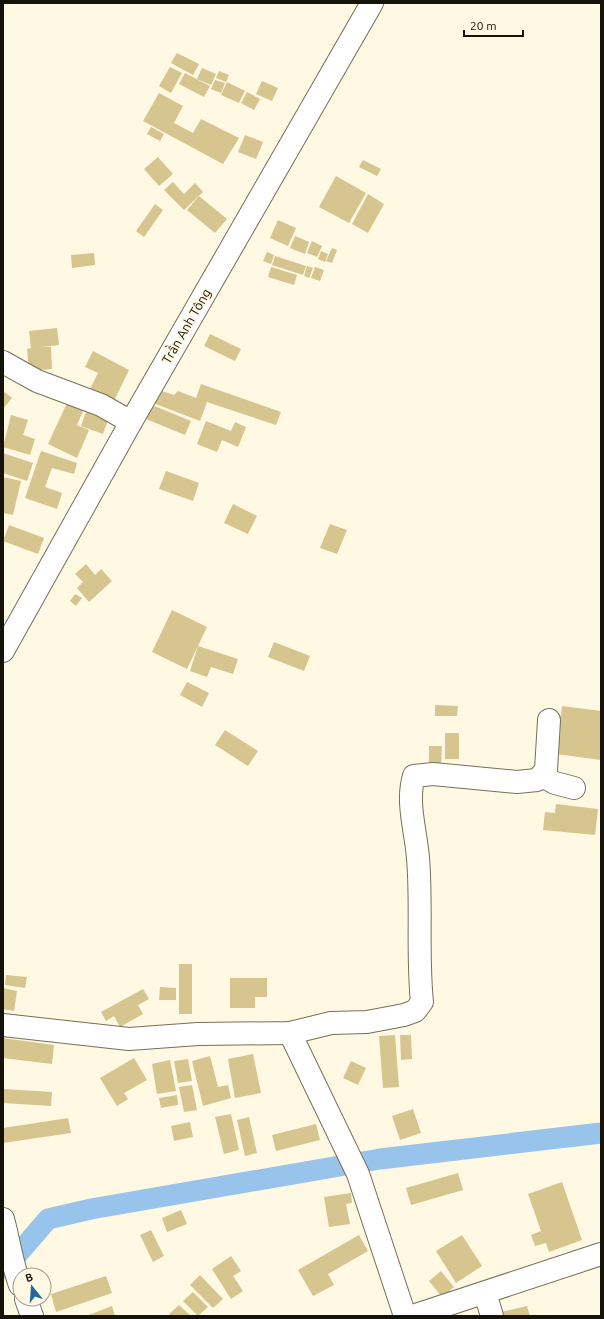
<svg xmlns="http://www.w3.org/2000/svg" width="604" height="1319" font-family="Ubuntu,sans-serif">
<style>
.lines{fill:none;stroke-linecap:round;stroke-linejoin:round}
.canal{stroke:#98c4ec;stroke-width:21}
.building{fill:#d6c58e}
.minor-casing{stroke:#766f58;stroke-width:24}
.minor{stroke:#fff;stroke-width:22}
.labels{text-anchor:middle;stroke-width:3.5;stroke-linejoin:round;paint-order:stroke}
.street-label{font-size:13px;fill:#151209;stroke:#fff8e3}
</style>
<rect width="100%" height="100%" fill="#fff8e3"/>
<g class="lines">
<path class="canal" d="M3,1268L17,1255L48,1219L91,1209L380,1159L601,1133"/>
</g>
<g class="building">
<path d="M177,53L199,64L193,75L171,63Z"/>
<path d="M170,67L182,73L171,93L159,86Z"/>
<path d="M202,68L216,74L211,85L197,79Z"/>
<path d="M219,71L229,75L226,82L216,78Z"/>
<path d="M185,73L210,86L204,97L179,84Z"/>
<path d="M215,80L225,83L221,93L211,89Z"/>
<path d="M262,81L278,88L272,101L256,94Z"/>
<path d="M227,82L245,91L239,103L221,95Z"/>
<path d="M247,92L260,99L254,110L241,103Z"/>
<path d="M159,93L183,106L174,123L193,133L201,119L239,138L223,164L143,121Z"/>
<path d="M151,127L164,134L160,141L147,134Z"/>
<path d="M245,135L263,142L256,159L238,152Z"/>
<path d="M158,157L173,174L159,186L144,169Z"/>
<path d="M363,160L381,169L377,176L359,167Z"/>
<path d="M336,176L366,193L349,223L319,207Z"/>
<path d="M173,182L184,194L195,183L203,192L184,210L164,190Z"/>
<path d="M368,194L384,204L368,233L352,224Z"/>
<path d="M199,196L227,219L215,233L187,210Z"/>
<path d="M155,204L163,210L144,237L136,231Z"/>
<path d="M278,220L296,228L288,246L270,238Z"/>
<path d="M295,236L309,242L305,254L290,248Z"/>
<path d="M312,241L322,246L317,257L307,253Z"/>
<path d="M332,248L337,250L332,263L326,261Z"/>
<path d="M321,251L328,254L325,262L318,259Z"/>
<path d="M267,252L274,255L271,264L263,261Z"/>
<path d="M94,253L95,265L72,268L71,255Z"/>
<path d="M275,256L306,266L303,275L272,265Z"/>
<path d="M307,266L313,268L309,278L304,276Z"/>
<path d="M271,267L297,275L294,285L268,277Z"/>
<path d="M315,267L324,270L320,281L311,278Z"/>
<path d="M57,328L59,345L42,347H51L52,369L29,371L27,349L31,348L29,331Z"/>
<path d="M210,334L241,349L235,361L204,346Z"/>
<path d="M93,351L129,370L111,407L87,395L98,373L85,367Z"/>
<path d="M201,384L281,412L276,425L207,402L200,421L153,403L159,390L174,395L178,391L196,398Z"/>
<path d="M3,391L12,398L3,409Z"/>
<path d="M67,403L83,411L77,425L89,430L77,458L48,444Z"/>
<path d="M152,405L191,421L185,435L146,419Z"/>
<path d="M86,412L108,420L103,434L81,426Z"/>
<path d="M11,415L28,420L23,435L35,439L30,455L3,447Z"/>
<path d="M206,421L231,431L235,422L246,427L238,447L222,440L217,452L197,444Z"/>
<path d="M41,451L77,463L74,474L52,468L45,487L62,493L57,509L25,498Z"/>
<path d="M3,453L33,463L27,481L3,473Z"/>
<path d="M166,471L199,483L193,501L159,489Z"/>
<path d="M3,477L21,481L13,515L3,513Z"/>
<path d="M233,504L257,516L248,534L224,523Z"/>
<path d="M330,524L347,530L337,554L320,548Z"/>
<path d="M9,525L44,538L38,554L3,541Z"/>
<path d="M86,564L95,575L101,569L112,581L89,602L77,588L83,582L75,574Z"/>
<path d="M75,594L82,598L76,606L70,601Z"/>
<path d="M172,610L207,627L187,669L152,652Z"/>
<path d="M274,642L310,656L304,671L268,657Z"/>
<path d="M198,646L238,659L233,674L211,667L207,677L190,671Z"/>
<path d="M187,682L209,693L202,707L180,695Z"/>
<path d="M435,705L458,706L457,716H435Z"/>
<path d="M562,706L601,711V760L556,754Z"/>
<path d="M225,730L258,751L248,766L215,745Z"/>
<rect x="445" y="733" width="14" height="26"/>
<path d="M429,746H442L441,767L429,766Z"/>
<path d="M556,804L598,809L595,835L543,830L545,812L555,813Z"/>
<rect x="179" y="964" width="13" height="50"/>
<path d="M6,975L27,977L25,988L5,985Z"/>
<path d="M230,978H267V997H255V1008H230Z"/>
<path d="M160,987L176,988V1000H159Z"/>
<path d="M3,988L17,991L14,1011L3,1009Z"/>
<path d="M143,989L149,999L138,1005L143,1014L120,1027L114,1016L106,1021L101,1012Z"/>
<path d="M395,1035L399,1087L383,1088L379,1036Z"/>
<path d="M400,1035H411L412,1059L401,1060Z"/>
<path d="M3,1038L54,1045L52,1064L3,1058Z"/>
<path d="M253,1054L261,1093L235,1098L228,1059Z"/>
<path d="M210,1056L218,1087L228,1085L231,1098L203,1106L192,1061Z"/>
<path d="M134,1058L147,1080L124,1093L128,1099L117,1106L100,1078Z"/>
<path d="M188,1059L192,1081L178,1083L174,1061Z"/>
<path d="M170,1060L176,1091L157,1094L152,1064Z"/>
<path d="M351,1061L366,1068L358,1085L343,1078Z"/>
<path d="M192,1085L197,1110L184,1112L179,1087Z"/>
<path d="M3,1089L52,1092L51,1106L3,1103Z"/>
<path d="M177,1095L178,1105L161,1108L159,1098Z"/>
<path d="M413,1109L421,1133L400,1140L392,1116Z"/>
<path d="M231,1114L239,1150L224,1154L215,1117Z"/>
<path d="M249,1117L257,1153L245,1156L237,1120Z"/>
<path d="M68,1118L71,1133L3,1143V1128Z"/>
<path d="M190,1122L193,1137L174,1141L171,1126Z"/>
<path d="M316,1124L320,1140L276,1151L272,1135Z"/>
<path d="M458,1173L463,1190L411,1205L406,1188Z"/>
<path d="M562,1182L582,1240L549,1252L546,1243L535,1246L531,1235L541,1231L528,1194Z"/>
<path d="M351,1193L352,1203L346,1204L350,1224L329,1227L324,1197Z"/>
<path d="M181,1210L187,1224L167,1232L162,1218Z"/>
<path d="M151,1230L164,1256L153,1262L140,1235Z"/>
<path d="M359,1235L368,1251L328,1274L334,1285L313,1296L298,1270Z"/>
<path d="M462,1235L482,1266L456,1283L436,1251Z"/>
<path d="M231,1256L241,1271L233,1276L243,1291L231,1299L212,1269Z"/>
<path d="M441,1271L454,1287L442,1297L429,1281Z"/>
<path d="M200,1275L223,1299L213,1308L190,1285Z"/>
<path d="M106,1276L112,1293L56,1312L51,1294Z"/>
<path d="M193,1292L208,1307L198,1316L183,1301Z"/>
<path d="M179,1305L191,1316H171L169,1314Z"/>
<path d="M112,1306L115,1316H86Z"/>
<path d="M527,1306L530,1316H502L501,1312Z"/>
</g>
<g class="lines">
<defs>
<g id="minor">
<path d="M3,362L37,381L101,405L131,422"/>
<path d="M3,651L131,422L372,3"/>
<path d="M542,776L555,783L574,788"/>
<path d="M3,1025L129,1039L198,1034L290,1033L331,1023L367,1022L404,1015L415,1011L422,1002C417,954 422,906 418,858C416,831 406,802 414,776L433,774L517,782L537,780L546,770L549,720"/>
<path d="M290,1033L358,1174L405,1316"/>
<path d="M3,1219C9,1241 12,1264 20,1285"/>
<path d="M485,1293L492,1316"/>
<path d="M26,1299L32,1316"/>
<path d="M413,1316L601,1254"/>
</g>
</defs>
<use href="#minor" class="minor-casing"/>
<use href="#minor" class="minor"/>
</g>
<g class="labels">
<g class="street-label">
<text transform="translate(186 326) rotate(-60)" y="5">Trần Anh Tông</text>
</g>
</g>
<rect width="604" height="1319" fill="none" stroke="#151209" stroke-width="8"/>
<g transform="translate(32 1287) rotate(343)"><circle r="19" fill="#fff8e3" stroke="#a19c8c"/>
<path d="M0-3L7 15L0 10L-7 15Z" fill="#24679c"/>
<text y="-6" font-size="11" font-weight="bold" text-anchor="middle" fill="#151209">B</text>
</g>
<path d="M464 30v6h59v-6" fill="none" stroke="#151209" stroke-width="2"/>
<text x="470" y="30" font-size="12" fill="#151209" stroke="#fff8e3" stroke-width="3" paint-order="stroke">20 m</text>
</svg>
